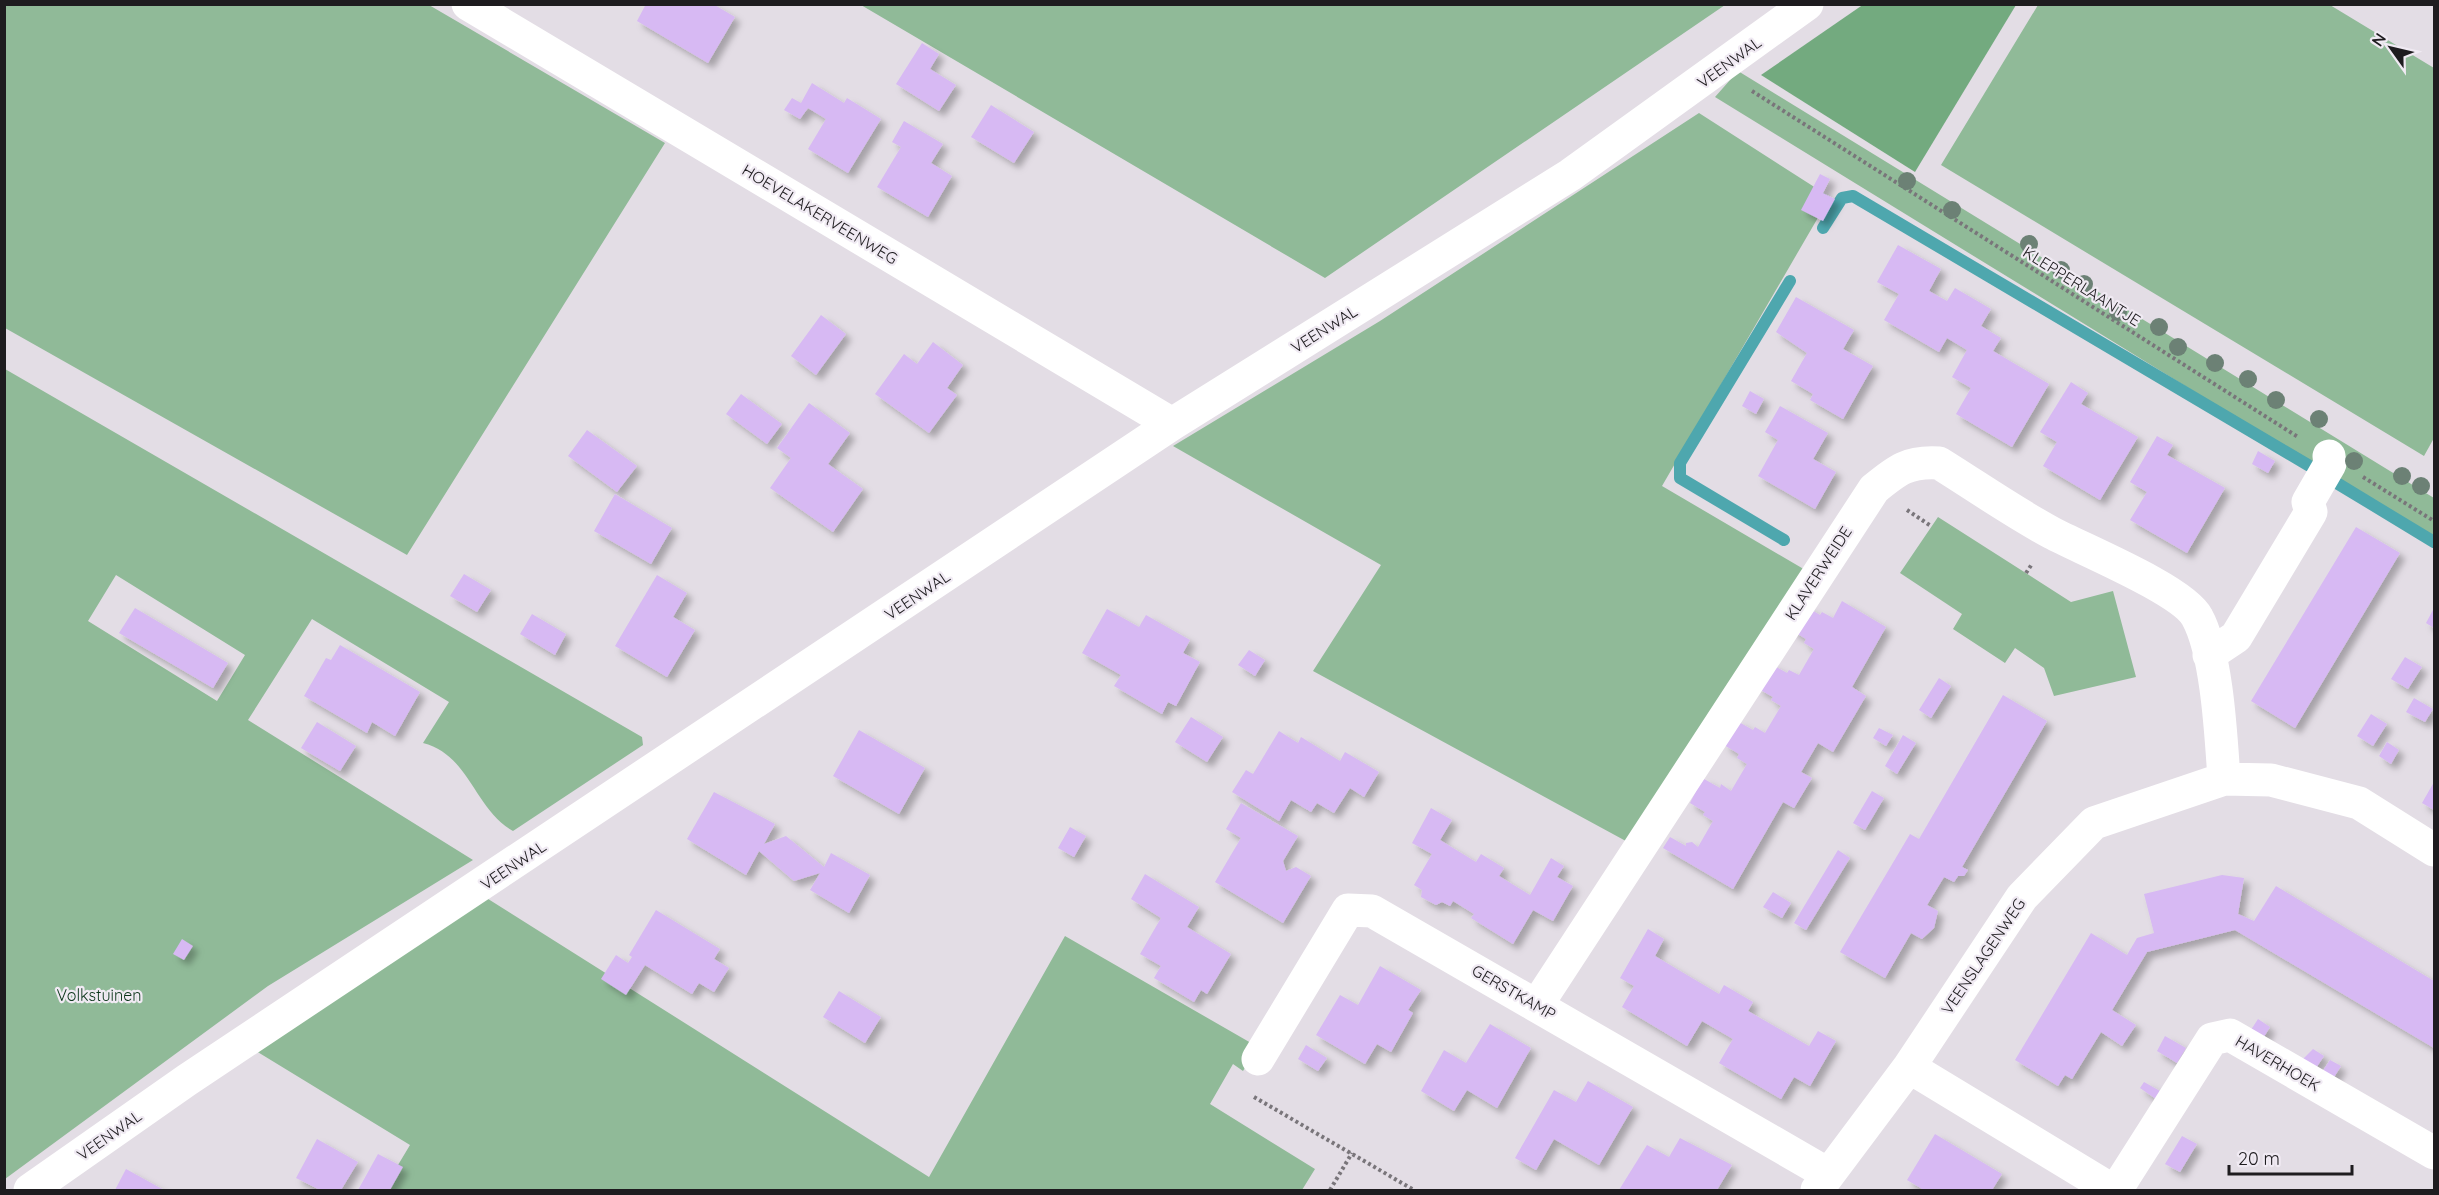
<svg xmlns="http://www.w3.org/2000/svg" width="2439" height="1195" font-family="Quicksand,sans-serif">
<defs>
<filter id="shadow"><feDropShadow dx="5.5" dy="5.5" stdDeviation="3" flood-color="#0004"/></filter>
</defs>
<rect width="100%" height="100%" fill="#e3dde5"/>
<path fill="#90ba98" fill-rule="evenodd" d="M5,4L429,5L665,143L407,555L5,328Z
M861,5H1725L1325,278Z
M2038,5H2330L2434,68V438L2424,456L1941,165Z
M1738,71L2434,498V539L1715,97Z
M1699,113L1830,197L1662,486L1807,571L1635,846L1313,671L1381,565L1173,446L1380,321Z
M5,369L642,737L643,745L513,831C474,809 470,755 423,743L449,702L312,619L248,720L473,860L268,986L5,1179ZM116,575L245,655L217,701L88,621Z
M1938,517L2071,602L2113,591L2136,677L2054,696L2044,668L2015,648L2005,663L1953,629L1962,614L1900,573Z
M485,897L929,1177L1065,936L1258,1047L1243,1071L1233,1064L1210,1104L1315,1169L1302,1190H383L410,1145L256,1051Z"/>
<path fill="#73aa7f" d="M1864,4L2016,5L1915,172L1761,75Z"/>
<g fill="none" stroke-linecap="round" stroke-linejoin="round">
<path stroke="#4ea7ae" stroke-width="12" d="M1823,228L1842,198L1853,196L2308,465
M2335,482L2434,542
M1784,540L1680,478V463L1790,281"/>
</g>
<path fill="#d7b9f3" filter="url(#shadow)" d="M646,4H713L735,17L708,63L637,21Z
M922,43L939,54L930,69L956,85L939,111L896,84Z
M812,83L844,103L847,98L881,119L848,173L808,149L826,119L808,108L800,119L784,110L792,98L801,103Z
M991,105L1034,132L1014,163L971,137Z
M904,121L943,144L931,163L952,176L928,217L877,187L901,147L892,142Z
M1820,174L1830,179L1823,193L1835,199L1823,221L1801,210Z
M1898,245L1941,269L1929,291L1947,301L1955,288L1991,309L1981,326L2001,338L1993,351L2049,384L2012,447L1956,414L1971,388L1952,377L1967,350L1947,338L1939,352L1884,320L1899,294L1877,282Z
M1796,297L1854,330L1843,349L1873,366L1843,419L1810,400L1813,394L1791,381L1807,353L1776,332Z
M821,315L846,334L816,375L791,356Z
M933,342L963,365L947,388L957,395L929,433L875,394L904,354L917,364Z
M2071,382L2088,393L2081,404L2138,437L2100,500L2043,466L2057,442L2040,432Z
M1750,391L1764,399L1756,414L1742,406Z
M741,394L782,424L767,444L726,414Z
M809,403L850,433L828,464L863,489L833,532L770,488L791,458L777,448Z
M1780,406L1828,433L1813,459L1836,472L1815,509L1758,476L1778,440L1765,432Z
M587,430L637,466L617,492L568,456Z
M2157,436L2173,445L2167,455L2225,488L2187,553L2130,520L2147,492L2130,482Z
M2258,451L2275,461L2268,473L2252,464Z
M615,494L672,528L651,564L594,531Z
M2356,527L2400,553L2295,728L2251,701Z
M464,574L491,590L477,612L450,596Z
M657,575L687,593L673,617L695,630L667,677L615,646Z
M1842,601L1886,627L1852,687L1866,696L1833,752L1818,743L1801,772L1812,778L1794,808L1783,802L1733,889L1663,848L1670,837L1686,846V843L1692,842L1698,847L1713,821L1703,815L1705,812L1690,803L1697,789L1704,779L1720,788L1721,784L1731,791L1747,764L1737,758L1739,754L1724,745L1737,721L1753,730L1755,727L1765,733L1781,706L1771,700L1773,697L1757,688L1771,664L1787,673L1789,670L1799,675L1814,649L1804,643L1806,639L1791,630L1805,606L1820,615L1822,612L1833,618Z
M135,608L228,663L213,688L119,633Z
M2434,608V628L2426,623Z
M1107,609L1139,627L1146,615L1190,640L1183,653L1200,662L1176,706L1168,702L1162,714L1114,686L1121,675L1082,653Z
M532,614L566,634L555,655L520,634Z
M340,645L420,692L395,736L372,722L367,733L304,696L326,658L331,660Z
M1249,650L1265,660L1255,676L1238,665Z
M2405,657L2422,667L2408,689L2391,679Z
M1939,678L1951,686L1931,718L1919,710Z
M2003,695L2047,721L1962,867L1968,870L1964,876H1958L1954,882L1944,877L1927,905L1938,911L1934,928L1922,939L1911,933L1885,978L1840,952L1910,834L1919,839Z
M2414,698L2433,709L2425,722L2406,712Z
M2371,714L2387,724L2373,746L2357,736Z
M1191,717L1223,737L1207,762L1175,742Z
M317,722L356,746L340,771L301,748Z
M1879,728L1893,735L1886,746L1873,738Z
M859,730L925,768L899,814L833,776Z
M1279,731L1298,743L1301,737L1340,761L1345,752L1379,772L1364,797L1350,788L1334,813L1317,803L1311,812L1291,800L1279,821L1232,792L1246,770L1253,774Z
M1903,735L1916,743L1897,774L1885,766Z
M2387,742L2399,750L2391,764L2379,756Z
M2434,782V810L2422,803Z
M1872,791L1884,798L1865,830L1853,823Z
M714,792L775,824L764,844L786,836L824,867L831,853L870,875L849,913L810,890L820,873L794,881L759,851L746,875L687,839Z
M1241,803L1298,836L1283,861L1286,871L1296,867L1311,876L1283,923L1215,882L1241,838L1226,829Z
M1431,808L1452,820L1440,840L1476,862L1481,854L1504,868L1499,876L1530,895L1551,858L1564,866L1557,877L1573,886L1553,921L1533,910L1513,944L1471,918L1474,914L1453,901L1450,906L1442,902L1436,905L1421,897L1422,890L1414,885L1432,854L1412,843Z
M1070,827L1086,836L1074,857L1058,848Z
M1838,850L1850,858L1806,930L1794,923Z
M1145,874L1199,907L1187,927L1231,954L1207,994L1201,990L1194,1002L1154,978L1161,966L1140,954L1161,918L1131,899Z
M2222,875L2244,878L2238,914L2254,921L2276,886L2434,981V1048L2235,930L2147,952L2112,1010L2136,1025L2122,1046L2101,1032L2072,1079L2065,1075L2058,1086L2015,1060L2091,933L2127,955L2137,938L2154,933L2144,894Z
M1773,892L1791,903L1782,918L1763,907Z
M656,910L720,949L714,959L729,968L714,992L699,983L692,994L645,965L626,995L601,979L616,955L628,963L632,957L629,955Z
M1648,929L1664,939L1655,956L1719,994L1724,985L1753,1002L1748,1011L1809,1046L1818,1031L1836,1041L1810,1086L1794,1077L1781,1099L1719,1063L1733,1039L1702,1021L1687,1046L1622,1007L1634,986L1620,978Z
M182,939L193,946L184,960L173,954Z
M1380,966L1421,990L1408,1010L1413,1013L1391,1052L1377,1044L1365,1064L1316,1035L1340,995L1358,1005Z
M839,991L881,1017L865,1043L823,1017Z
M2258,1019L2270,1027L2262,1040L2249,1033Z
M1490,1024L1531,1048L1497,1108L1467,1090L1454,1111L1421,1091L1444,1050L1466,1063Z
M2165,1036L2186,1048L2177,1063L2157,1051Z
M1306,1045L1327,1058L1318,1071L1298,1059Z
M2313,1049L2324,1056L2314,1071L2300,1062Z
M2330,1060L2341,1066L2331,1082L2320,1075Z
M1588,1081L1633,1107L1599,1165L1554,1139L1536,1170L1515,1158L1554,1090L1576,1102Z
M2144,1082L2160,1091L2156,1099L2140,1088Z
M1935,1134L2002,1174L1992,1190H1924L1907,1180Z
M2182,1136L2197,1144L2180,1172L2165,1164Z
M1680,1138L1732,1165L1717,1190H1619L1647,1145L1669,1157Z
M317,1139L358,1162L341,1190H320L296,1178Z
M378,1154L403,1167L390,1190H358Z
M126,1169L164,1190H115Z"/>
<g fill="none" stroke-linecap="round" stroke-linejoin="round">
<path stroke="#79757a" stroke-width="4" stroke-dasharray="3 3" stroke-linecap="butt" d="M1752,91L2298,437
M2363,477L2434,521
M1907,510L1931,526
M2026,573L2032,564
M1254,1097L1414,1190
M1330,1190L1352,1153"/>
<path stroke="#fff" stroke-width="33" d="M468,4L1172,424
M2209,655L2236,637L2311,512L2308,502L2330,464L2329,456
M1537,1005L1874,489C1897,470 1908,461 1939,463C1976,486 2013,512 2052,533C2082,549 2183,590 2197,617C2217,653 2221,736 2224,779
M1258,1059L1348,910L1372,911L1828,1174
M1909,1067L2112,1190
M30,1190L187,1080L1172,424L1570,175L1807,4
M1817,1190L1909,1067L2022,897L2094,823L2224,779L2271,780L2359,803L2434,850
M2116,1190L2212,1039L2230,1035L2434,1153"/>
</g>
<g fill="#6c8175">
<circle cx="1907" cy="181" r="9"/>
<circle cx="1952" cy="210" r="9"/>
<circle cx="2029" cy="244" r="9"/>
<circle cx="2061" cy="270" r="9"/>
<circle cx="2084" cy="284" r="9"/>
<circle cx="2118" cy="312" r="9"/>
<circle cx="2159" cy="327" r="9"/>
<circle cx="2178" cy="347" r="9"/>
<circle cx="2215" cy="363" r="9"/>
<circle cx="2248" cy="379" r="9"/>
<circle cx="2276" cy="400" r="9"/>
<circle cx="2319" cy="419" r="9"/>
<circle cx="2354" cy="461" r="9"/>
<circle cx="2402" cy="476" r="9"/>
<circle cx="2421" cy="486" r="9"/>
</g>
<g text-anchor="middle" stroke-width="4.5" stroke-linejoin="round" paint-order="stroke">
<g font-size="16" fill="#1e1c1f" stroke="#f0eaf3">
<text transform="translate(1729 62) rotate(-36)" y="6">VEENWAL</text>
<text transform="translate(820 214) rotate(31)" y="6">HOEVELAKERVEENWEG</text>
<text transform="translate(2082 286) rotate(32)" y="6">KLEPPERLAANTJE</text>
<text transform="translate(1324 329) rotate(-32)" y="6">VEENWAL</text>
<text transform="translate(1818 573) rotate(-57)" y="6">KLAVERWEIDE</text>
<text transform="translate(917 595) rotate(-34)" y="6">VEENWAL</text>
<text transform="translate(513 865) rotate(-34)" y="6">VEENWAL</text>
<text transform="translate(1983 956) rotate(-56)" y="6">VEENSLAGENWEG</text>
<text transform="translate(1514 992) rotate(30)" y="6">GERSTKAMP</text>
<text transform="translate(2278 1063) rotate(30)" y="6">HAVERHOEK</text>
<text transform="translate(109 1135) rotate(-35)" y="6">VEENWAL</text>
</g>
<g font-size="16" fill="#0a3519" stroke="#f0eaf3">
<text x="99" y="1001">Volkstuinen</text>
</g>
</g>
<rect width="2439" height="1195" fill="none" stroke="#1e1c1f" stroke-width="12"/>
<g transform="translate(2391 48) rotate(304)" stroke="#f0eaf3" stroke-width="4.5" paint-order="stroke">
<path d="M0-4.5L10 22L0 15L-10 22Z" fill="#1e1c1f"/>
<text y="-9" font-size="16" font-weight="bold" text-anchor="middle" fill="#1e1c1f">N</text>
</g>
<path d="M2229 1165v9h123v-9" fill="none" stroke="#1e1c1f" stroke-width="3"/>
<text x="2238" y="1165" font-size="18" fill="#1e1c1f" stroke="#f0eaf3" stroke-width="4.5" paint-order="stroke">20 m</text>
</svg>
